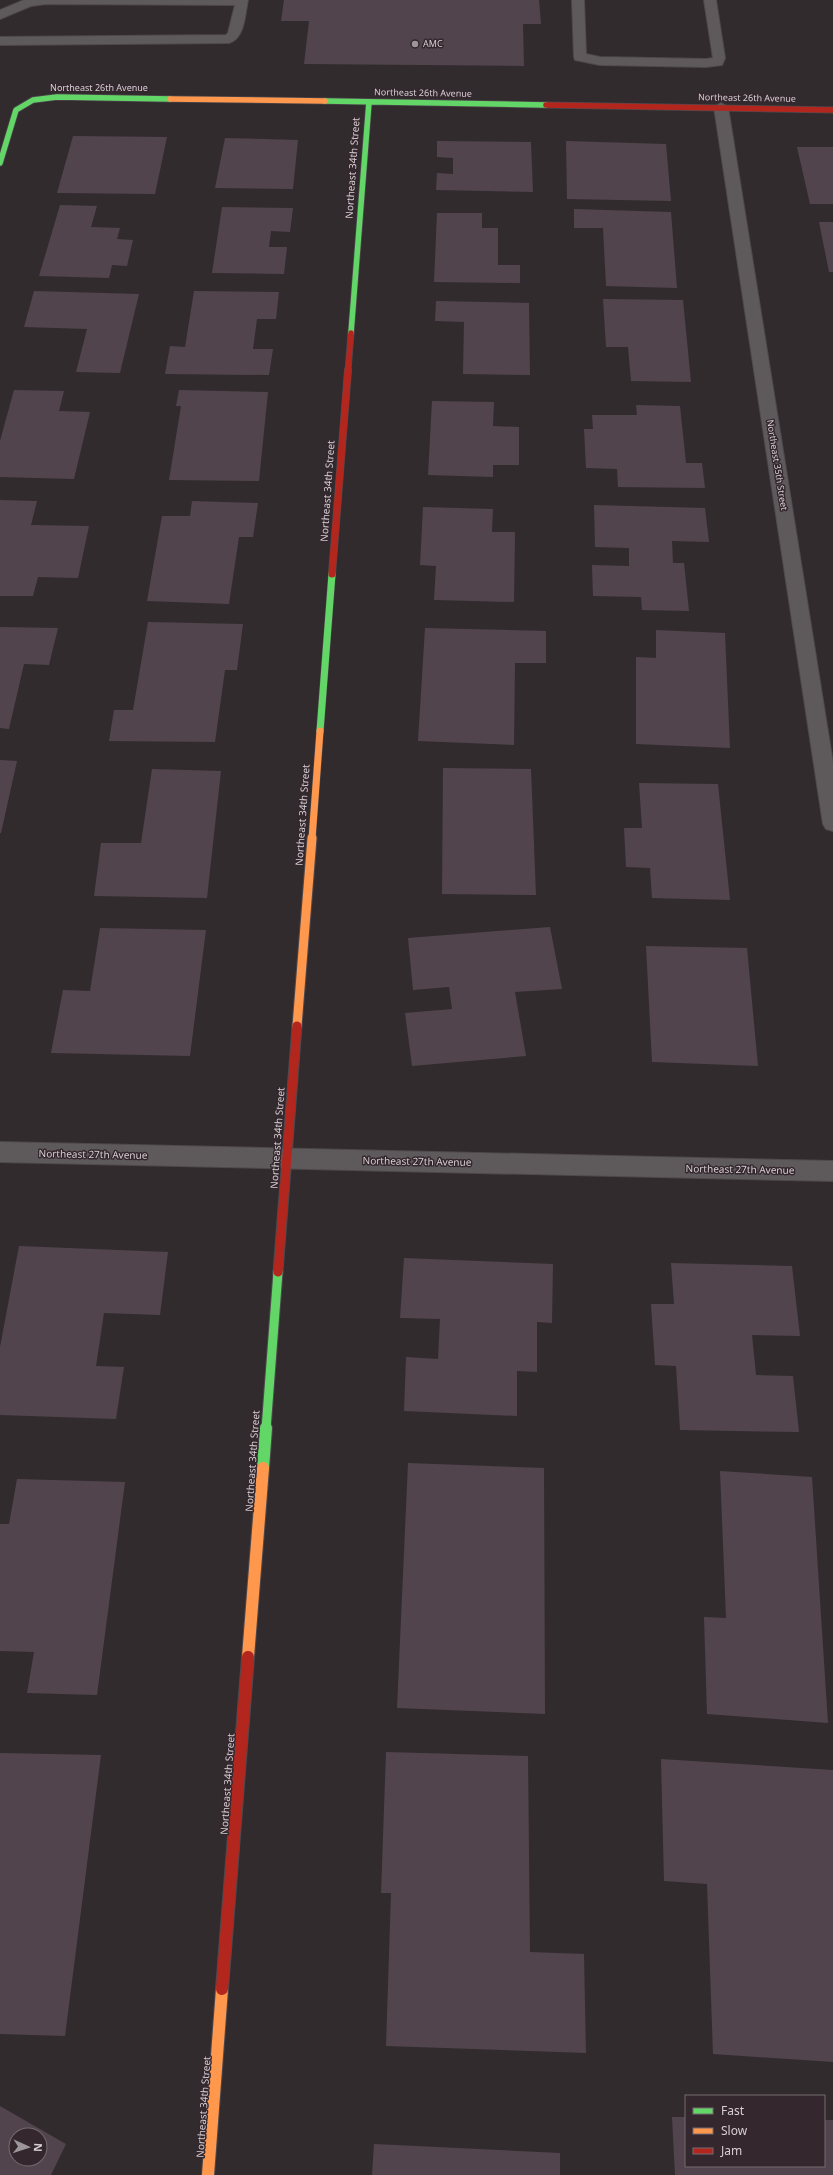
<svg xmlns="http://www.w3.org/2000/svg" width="833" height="2175" font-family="'Noto Sans',sans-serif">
<rect width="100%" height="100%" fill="#312b2e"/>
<path fill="#52444c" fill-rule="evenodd" d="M284,0H539L541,24H523L524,66L304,64L309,21H281Z
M73,136L167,137L155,194L57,193Z
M225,138L298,140L293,189L215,188Z
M437,141L531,142L533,192L436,190L437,173L453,174V158L437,157Z
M566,141L666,144L671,201L567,199Z
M797,147H833V204H810Z
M60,205L97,206L91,227L120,228L117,239L133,240L127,266L112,265L109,278L39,276Z
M222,207L293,208L290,232L271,231L269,247H287L284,274L212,273Z
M574,209L671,212L677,288L606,286L603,228H574Z
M437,213H482V228H498V265H520V283L434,282Z
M819,222H833V272H829Z
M34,291L139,294L120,373L76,372L87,329L24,327Z
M194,291L279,292L276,319H257L253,349H273L269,375L165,374L170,346L185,347Z
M603,299L683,300L691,382L631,381L628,347H606Z
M436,301L529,303L530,375L463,374L464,322L435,321Z
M14,390L64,391L59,411L90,412L74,479L0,477V441Z
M179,390L268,392L259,481L169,480L181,406H176Z
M432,401L494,402L493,426L519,427V465H493V477L428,475Z
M636,405L680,406L686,463H702L705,488L618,487L617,469L586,468L584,429H593L592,415H637Z
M0,500L37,501L31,525L89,526L78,578L38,577L33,596H0Z
M192,501L258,503L253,537H239L229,604L147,601L162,516H190Z
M594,505L705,508L709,542L672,541L673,563H684L689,611L642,610L641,597L593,596L592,565L629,566V548L595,547Z
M423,507L493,509L492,532H515L514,602L434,600L436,566L420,565Z
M148,622L243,624L237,670H225L215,742L109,741L114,710H133Z
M0,627L58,628L49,665L24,664L9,729L0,728Z
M425,628L546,631V663H515L514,745L418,741Z
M656,630L725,633L730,748L636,744V657L656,658Z
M0,760L17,761L1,833H0Z
M443,768L531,769L536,895L442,894Z
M152,769L221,771L207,898L94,896L101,843H141Z
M639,783L718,784L730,900L652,898L650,868L626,867L624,828H642Z
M550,927L562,989L515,992L526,1056L412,1066L405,1013L452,1009L449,987L413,990L408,938Z
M100,928L206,930L190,1056L51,1053L63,990L90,991Z
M646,946L747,948L758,1066L652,1062Z
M19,1246L168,1252L160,1315L104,1313L96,1366L124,1367L116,1419L0,1415V1347Z
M404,1258L553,1264L552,1323L537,1322V1372L517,1371V1416L404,1411L406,1357L438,1359L440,1319L400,1318Z
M671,1263L792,1266L800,1336L752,1335L756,1375L793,1376L799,1432L680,1430L676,1366L655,1365L651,1304H674Z
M408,1463L544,1468L545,1714L397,1708Z
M720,1471L812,1477L828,1723L707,1714L704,1617L726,1618Z
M17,1479L125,1482L97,1695L27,1693L34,1652L0,1651V1524H9Z
M386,1752L528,1756L530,1952L584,1954L586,2053L386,2046L391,1893H381Z
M0,1753L101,1755L65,2036L0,2034Z
M661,1759L833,1770V2062L713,2054L707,1884L664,1881Z
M0,2106L66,2144L51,2175H0ZM16,2135H40V2159H16Z
M672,2117H686V2166H824V2120H833V2175H675Z
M374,2144L560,2153V2175H372Z"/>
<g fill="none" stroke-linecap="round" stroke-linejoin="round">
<g stroke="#4e484c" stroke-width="2">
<path id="lane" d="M24,0H248C245,13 245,39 229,43L0,45V37L226,35L228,33L235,5L46,4L31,6L0,19V10Z
M572,0H584L586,54L600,57L706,59L713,58L704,0H716L725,58L722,65L706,67L600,65L575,60L574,57Z"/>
</g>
<g stroke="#4e484c" stroke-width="2">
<path id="street" d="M721,103L728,107L833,763V831L826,829L823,824L714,107Z
M0,1142L833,1161V1181L0,1162Z"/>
</g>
<g stroke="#4e484c" stroke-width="7">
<path id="fast-far3" d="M325,101L546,105
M0,163L16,110L33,100L57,97L170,99
M351,333L369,102"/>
</g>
<g stroke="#4e484c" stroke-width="8">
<path id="fast-far2" d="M320,731L332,574"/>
</g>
<g stroke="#4e484c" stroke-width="11">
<path id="fast-far1" d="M266,1429L278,1272"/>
</g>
<g stroke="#4e484c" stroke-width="14">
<path id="fast" d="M263,1468L266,1428"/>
</g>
<g stroke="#4e484c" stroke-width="7">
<path id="slow-far3" d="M170,99L325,101"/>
</g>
<g stroke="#4e484c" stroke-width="8">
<path id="slow-far2" d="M312,839L320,731"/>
</g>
<g stroke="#4e484c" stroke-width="11">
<path id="slow-far1" d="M297,1026L312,838"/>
</g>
<g stroke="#4e484c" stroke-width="14">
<path id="slow" d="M248,1657L263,1468
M208,2175L222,1989"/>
</g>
<g stroke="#4e484c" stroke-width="7">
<path id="jam-far3" d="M546,105L833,110
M348,371L351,333"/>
</g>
<g stroke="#4e484c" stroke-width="8">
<path id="jam-far2" d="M332,574L348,370"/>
</g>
<g stroke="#4e484c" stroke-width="11">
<path id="jam-far1" d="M278,1272L297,1026"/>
</g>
<g stroke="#4e484c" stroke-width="14">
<path id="jam" d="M222,1989L248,1657"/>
</g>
<use href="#lane" fill="#5e5a5c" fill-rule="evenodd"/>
<use href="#street" fill="#5e5a5c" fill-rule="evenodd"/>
<use href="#fast-far3" stroke="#63d668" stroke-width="5.5"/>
<use href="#fast-far2" stroke="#63d668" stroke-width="7"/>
<use href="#fast-far1" stroke="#63d668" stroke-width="9"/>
<use href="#fast" stroke="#63d668" stroke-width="12"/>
<use href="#slow-far3" stroke="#ff974d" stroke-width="5.5"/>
<use href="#slow-far2" stroke="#ff974d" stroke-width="7"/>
<use href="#slow-far1" stroke="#ff974d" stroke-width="9"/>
<use href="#slow" stroke="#ff974d" stroke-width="12"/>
<use href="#jam-far3" stroke="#b3261e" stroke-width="5.5"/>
<use href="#jam-far2" stroke="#b3261e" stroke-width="7"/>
<use href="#jam-far1" stroke="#b3261e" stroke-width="9"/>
<use href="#jam" stroke="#b3261e" stroke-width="12"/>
</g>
<circle fill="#9d9699" stroke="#34282e" stroke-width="1.5" cx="415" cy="44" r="4"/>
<g text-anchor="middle" stroke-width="3" stroke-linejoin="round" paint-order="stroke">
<g font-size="9" fill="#d7cfd3" stroke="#34282e" text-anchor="start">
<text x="423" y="47">AMC</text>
</g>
<g font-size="9" fill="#d7cfd3" stroke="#34282e">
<text x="99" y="91">Northeast 26th Avenue</text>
<text transform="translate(423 93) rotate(1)" y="3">Northeast 26th Avenue</text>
<text transform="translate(747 98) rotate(1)" y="3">Northeast 26th Avenue</text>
<text transform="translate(777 465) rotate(81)" y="3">Northeast 35th Street</text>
</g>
<g font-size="10" fill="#d7cfd3" stroke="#34282e">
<text transform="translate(352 168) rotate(-86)" y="4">Northeast 34th Street</text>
<text transform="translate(327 491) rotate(-86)" y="4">Northeast 34th Street</text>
<text transform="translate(302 815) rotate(-86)" y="4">Northeast 34th Street</text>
<text transform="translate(277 1138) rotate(-86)" y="4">Northeast 34th Street</text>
<text transform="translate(93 1154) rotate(1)" y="4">Northeast 27th Avenue</text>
<text transform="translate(417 1161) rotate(1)" y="4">Northeast 27th Avenue</text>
<text transform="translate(740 1169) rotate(1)" y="4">Northeast 27th Avenue</text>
<text transform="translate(252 1461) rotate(-86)" y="4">Northeast 34th Street</text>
<text transform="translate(227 1784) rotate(-86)" y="4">Northeast 34th Street</text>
<text transform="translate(203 2107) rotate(-86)" y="4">Northeast 34th Street</text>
</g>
</g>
<rect x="685" y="2095" width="140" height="72" fill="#34282e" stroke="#756b70"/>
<rect x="693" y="2108" width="20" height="6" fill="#63d668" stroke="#756b70"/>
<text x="721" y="2115" font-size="12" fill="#d7cfd3">Fast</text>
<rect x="693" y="2128" width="20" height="6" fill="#ff974d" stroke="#756b70"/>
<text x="721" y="2135" font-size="12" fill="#d7cfd3">Slow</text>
<rect x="693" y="2148" width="20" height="6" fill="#b3261e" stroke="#756b70"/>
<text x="721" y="2155" font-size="12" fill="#d7cfd3">Jam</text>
<g transform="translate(28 2147) rotate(93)"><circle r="19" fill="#34282e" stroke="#756b70"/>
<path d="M0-3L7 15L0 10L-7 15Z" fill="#9d9699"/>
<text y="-6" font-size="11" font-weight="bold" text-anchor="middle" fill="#d7cfd3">N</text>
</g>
</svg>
